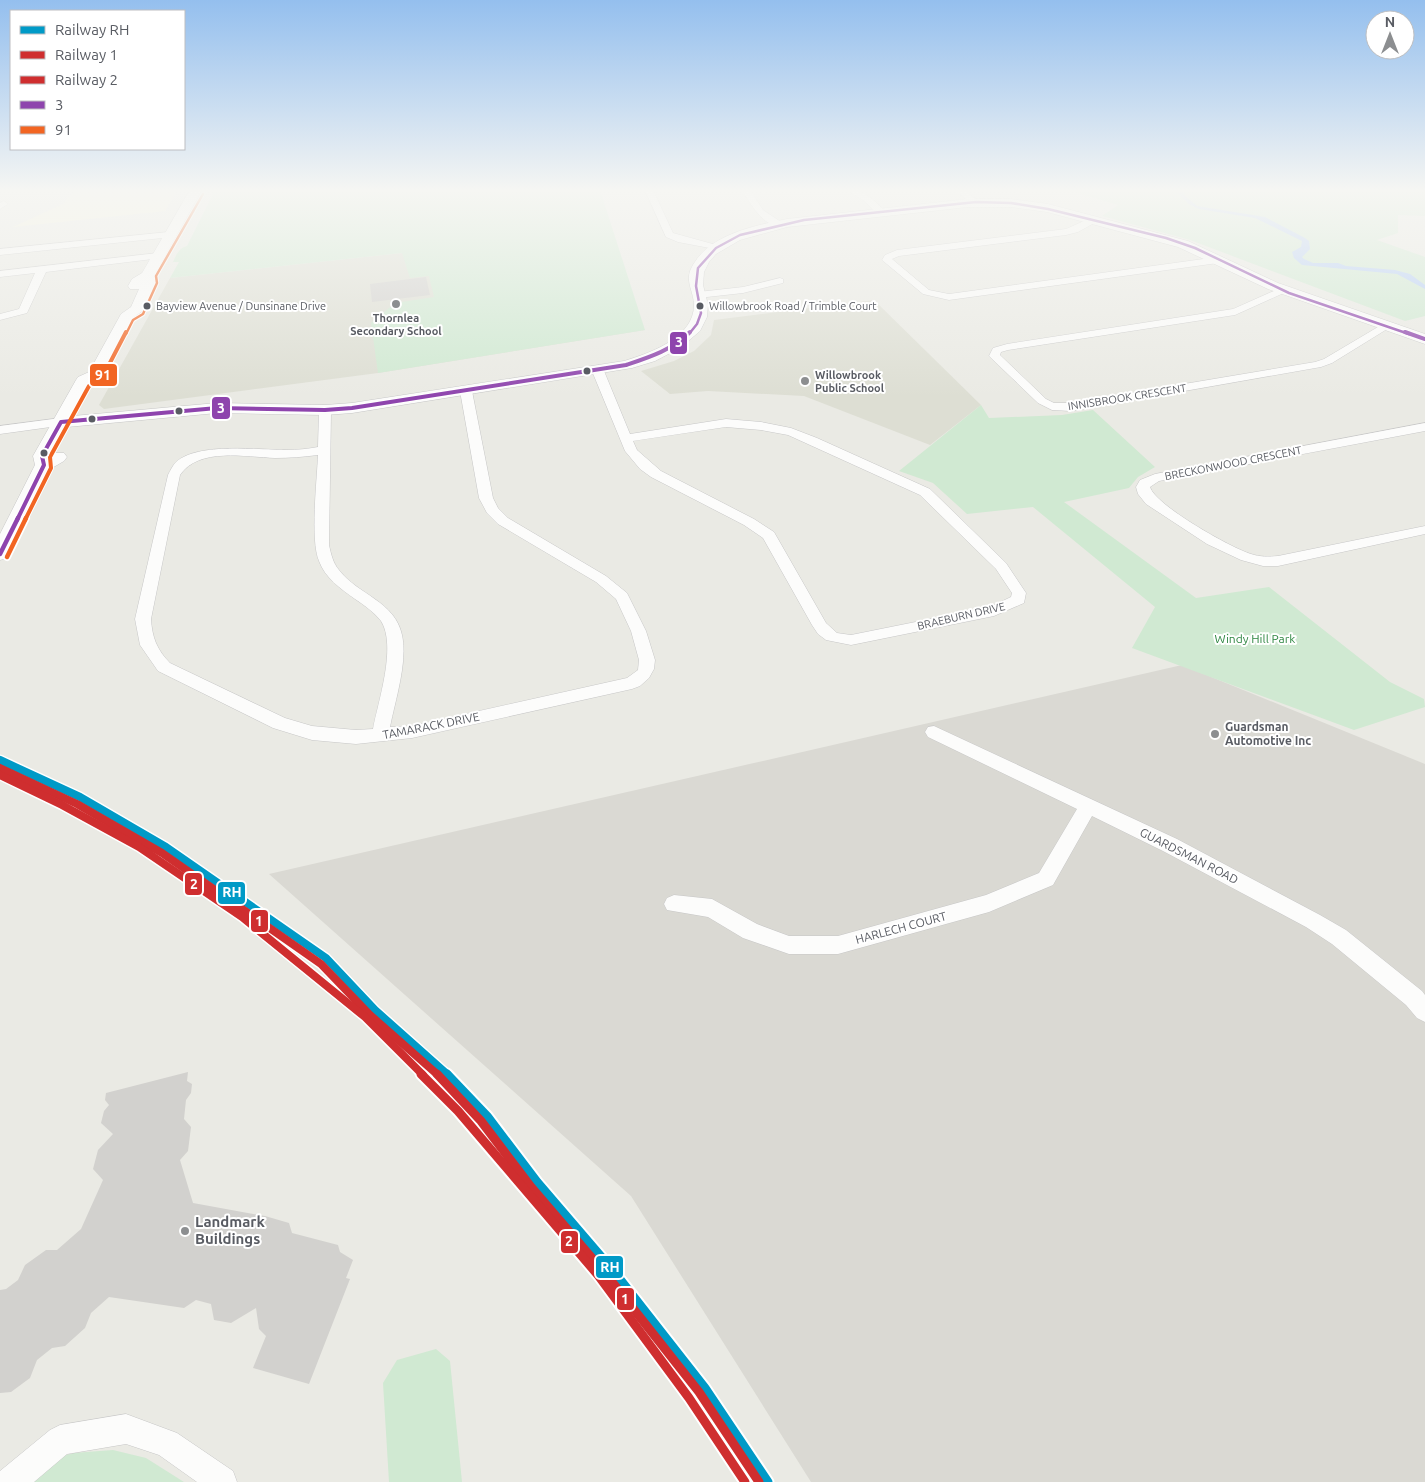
<svg xmlns="http://www.w3.org/2000/svg" width="1425" height="1482" font-family="Ubuntu,sans-serif">
<rect width="100%" height="100%" fill="#eaeae4"/>
<path fill="#f6f4db" d="M75,190H178L165,211L13,227L63,204Z"/>
<path fill="#dad9d3" d="M1182,665L1425,764V1482H811L631,1196L269,874Z"/>
<path fill="#ddded3" d="M402,253L645,330L378,373L104,409L99,405L170,278Z
M874,300L981,405L930,445L804,396L708,391L670,394L641,371L674,361L694,351L711,335L714,320Z"/>
<path fill="#d0e9d2" d="M215,190H600L645,330L378,373L371,323L395,303L434,297L429,276L410,278L402,253L170,278L179,262H173C176,255 179,248 187,246Z
M1068,190H1425V216L1398,215V233L1377,240L1425,257V316L1405,321L1190,240L1102,216L1118,205Z
M981,405L989,418L1062,415L1093,410L1155,467L1138,477L1129,488L1064,502L1196,598L1269,587L1390,682L1424,699L1425,707L1354,730L1132,648L1155,607L1033,507L967,514L933,483L899,471Z
M436,1349L450,1361L462,1482H389L383,1383L397,1360Z
M113,1450L146,1458L184,1482H26L46,1461L73,1453Z"/>
<path fill="#b6cff7" d="M1178,190H1187L1183,194L1197,206L1265,217L1305,238L1309,241L1310,249L1302,257L1304,259L1313,263H1338L1346,266L1395,270L1410,274L1425,285V289L1397,274L1302,265L1294,258L1292,252L1301,247L1302,241L1255,218L1199,209L1189,204L1178,193Z"/>
<path fill="#d2d1ce" d="M426,277L430,295L372,302L370,284Z
M188,1072L187,1081L192,1084L191,1093L186,1100L184,1119L191,1127L188,1151L180,1160L193,1203L265,1216L289,1223L292,1233L338,1245L340,1252L353,1260L346,1278L350,1279L309,1384L253,1368L266,1336L259,1329L256,1308L231,1323L214,1320L211,1304L196,1300L184,1308L109,1297L91,1313L85,1328L65,1346L52,1348L37,1360L30,1378L11,1392L0,1393V1290L6,1289L18,1280L25,1265L46,1250H57L81,1229L103,1180L93,1169L98,1150L113,1134L101,1123L104,1111L109,1105L105,1100L106,1093Z"/>
<g fill="none" stroke-linecap="round" stroke-linejoin="round">
<g stroke="#c7c7c7" stroke-width="1">
<path id="street" d="M645,190H653L673,233L720,246V250L678,242L666,237Z
M742,190H750L763,210L781,222V226C764,228 750,203 742,190Z
M847,190C863,189 875,200 885,212L878,214L863,200Z
M955,190H964L979,202L972,204Z
M4,201L8,204L0,209V203Z
M1093,217L1096,218V222L1078,232L1066,235L899,256L892,259L929,290L949,294L1218,257L1223,260L1218,263L949,300L923,294L882,260L885,255L897,250L1066,229Z
M169,232L173,235L172,237L0,255V249Z
M158,253L163,256L161,258L46,272L27,313L0,320V314L19,309L35,273L0,277V271Z
M780,278L783,279V283L743,293L698,298L693,295L698,292L743,287Z
M1283,287L1286,288V292L1235,315L1008,350L1001,352L1000,355L1046,399L1054,403H1071L1315,362L1324,359L1383,324H1391L1392,326L1332,363L1321,367L1071,411L1052,410L1038,403L989,356L993,348L1007,344L1233,309Z
M598,368L604,371L630,434L726,419L761,422L791,428L817,438L930,489L1006,563L1026,593L1024,603L994,616L851,645L826,640L818,634L812,625L763,538L744,525L651,477L640,469L625,451L592,371ZM726,427L761,430L788,435L920,495L996,569L1012,593L1011,597L990,607L851,635L837,633L826,623L774,532L754,519L661,471L637,450L633,441Z
M466,388L472,391L493,498L498,508L508,518L606,576L627,593L646,631L655,660L654,669L649,678L640,686L632,689L412,738L356,744L312,740L273,728L158,671L140,645L135,619L168,475C170,471 173,465 176,462C198,442 259,450 287,450C297,450 308,449 318,447L319,410L325,406L331,410L329,545C331,554 333,563 339,570C358,595 395,601 402,635C408,662 395,701 390,727L412,726L627,678L638,670L639,660L631,631L616,599L596,582L498,524L487,513L479,498L460,391ZM318,455C317,480 310,540 319,561C325,578 341,589 355,599C364,605 374,612 381,621C397,646 378,702 373,729L356,730L312,726L285,718L170,663C157,650 152,637 151,619L180,475C199,447 246,457 275,458C289,458 303,457 318,455Z
M61,418L67,422L65,425L0,434V426Z
M1425,423V431L1159,481L1150,487C1155,505 1231,548 1251,554C1260,557 1269,557 1278,556L1425,526V534L1278,566H1263L1241,560L1207,544L1146,504L1138,494L1136,487L1140,480L1155,474Z
M934,726L1177,839L1320,915L1346,930L1422,991L1425,995V1022L1417,1018L1406,1005L1332,944L1306,927L1163,851L1092,816L1053,885L989,912L838,954H789L743,938L708,917L667,910L664,904L667,898L674,895L712,899L757,924L789,936H838L986,895L1039,873L1077,809L928,737L925,732L928,727Z
M126,1414L177,1433L233,1471L237,1482H197L159,1455L126,1444L67,1454L34,1482H0V1471L50,1430L60,1425Z"/>
</g>
<g stroke="#c7c7c7" stroke-width="1">
<path id="secondary" d="M190,190H202L154,276L157,281L144,310L134,317L103,375L101,378L90,383L73,416L217,403L325,405L352,403L624,361C650,353 694,338 694,305C694,293 686,283 690,271C705,235 753,226 787,219L968,199H1011L1048,204L1188,241L1278,283L1425,334V344L1268,289L1178,247L1047,212L1011,207H968L787,227L740,240L716,254L709,262L704,272L703,285L708,305L707,317L700,331L680,348L655,361L632,368L352,413L325,415L217,413L67,427L53,453H64L67,457L64,461L52,468L10,554L7,558L0,560V534L35,465L33,456L76,380L78,377L89,372L121,314L131,307L139,289H130L128,286L132,279L142,273Z"/>
</g>
<use href="#street" fill="#fcfcfb" fill-rule="evenodd"/>
<use href="#secondary" fill="#fcfcfb" fill-rule="evenodd"/>
<g stroke="#fff" stroke-width="4.5">
<path id="bus-1-far2" d="M689,334L697,324L701,313L696,286L698,268L716,248L740,235L804,220L976,202L1011,203L1048,209L1166,238L1195,248L1289,293L1409,334"/>
</g>
<g stroke="#fff" stroke-width="6">
<path id="bus-1-far1" d="M1405,332L1425,339
M17,520L44,465L42,456L61,422L217,408L325,410L352,408L626,365C650,357 672,350 690,332"/>
</g>
<g stroke="#fff" stroke-width="8">
<path id="bus-1" d="M0,554L18,518"/>
</g>
<g stroke="#fff" stroke-width="4.5">
<path id="bus-2-far2" d="M126,334L133,320L143,314L157,283L156,276L203,194"/>
</g>
<g stroke="#fff" stroke-width="6">
<path id="bus-2-far1" d="M25,520L51,468L50,457L89,386L101,380L126,332"/>
</g>
<g stroke="#fff" stroke-width="8">
<path id="bus-2" d="M7,557L26,518"/>
</g>
<use href="#bus-1-far2" stroke="#8e44ad" stroke-width="2.5"/>
<use href="#bus-1-far1" stroke="#8e44ad" stroke-width="4"/>
<use href="#bus-1" stroke="#8e44ad" stroke-width="4.5"/>
<use href="#bus-2-far2" stroke="#f26522" stroke-width="2.5"/>
<use href="#bus-2-far1" stroke="#f26522" stroke-width="4"/>
<use href="#bus-2" stroke="#f26522" stroke-width="4.5"/>
<g stroke="#fff" stroke-width="9">
<path id="rail-1-far2" d="M0,760L3,761"/>
</g>
<g stroke="#fff" stroke-width="11">
<path id="rail-1-far1" d="M0,760L80,797L166,847L326,958L375,1010L448,1075"/>
</g>
<g stroke="#fff" stroke-width="13">
<path id="rail-1" d="M447,1074L487,1116L537,1182L615,1273L705,1388L768,1482"/>
</g>
<g stroke="#fff" stroke-width="11">
<path id="rail-2-far1" d="M0,768L77,804L162,853L321,964L370,1015L438,1075"/>
</g>
<g stroke="#fff" stroke-width="13">
<path id="rail-2" d="M437,1074L481,1121L531,1187L609,1278L699,1392L759,1482"/>
</g>
<g stroke="#fff" stroke-width="11">
<path id="rail-3-far1" d="M0,775L62,805L139,847L242,917L365,1017L423,1075"/>
</g>
<g stroke="#fff" stroke-width="13">
<path id="rail-3" d="M421,1074L458,1111L598,1275L689,1398L745,1482"/>
</g>
<use href="#rail-1-far2" stroke="#009ac7" stroke-width="5.5"/>
<use href="#rail-1-far1" stroke="#009ac7" stroke-width="8"/>
<use href="#rail-1" stroke="#009ac7" stroke-width="9"/>
<use href="#rail-2-far1" stroke="#cf2e2f" stroke-width="8"/>
<use href="#rail-2" stroke="#cf2e2f" stroke-width="9"/>
<use href="#rail-3-far1" stroke="#cf2e2f" stroke-width="8"/>
<use href="#rail-3" stroke="#cf2e2f" stroke-width="9"/>
</g>
<linearGradient id="sky" x2="0" y2="1"><stop stop-color="#94bfee"/><stop offset="0.48" stop-color="#f6f6f3"/><stop offset="1" stop-color="#f6f6f3" stop-opacity="0"/></linearGradient>
<rect width="1425" height="397" fill="url(#sky)"/>
<g fill="#8c8e90" stroke="#fff" stroke-width="2">
<circle cx="396" cy="304" r="5"/>
<circle cx="805" cy="381" r="5"/>
<circle cx="1215" cy="734" r="5"/>
<circle cx="185" cy="1231" r="5"/>
</g>
<g fill="#595c63" stroke="#fff" stroke-width="2">
<circle cx="147" cy="306" r="4.5"/>
<circle cx="700" cy="306" r="4.5"/>
<circle cx="587" cy="371" r="4.5"/>
<circle cx="179" cy="411" r="4.5"/>
<circle cx="92" cy="419" r="4.5"/>
<circle cx="44" cy="453" r="4.5"/>
</g>
<g text-anchor="middle" stroke-width="4" stroke-linejoin="round" paint-order="stroke">
<g font-size="11" fill="#595c63" stroke="#fff" text-anchor="start">
<text x="156" y="310">Bayview Avenue / Dunsinane Drive</text>
<text x="709" y="310">Willowbrook Road / Trimble Court</text>
</g>
<g font-size="11" font-weight="bold" fill="#595c63" stroke="#fff">
<text x="396" y="322">Thornlea<tspan x="396" dy="13">Secondary School</tspan></text>
<text x="815" y="379" text-anchor="start">Willowbrook<tspan x="815" dy="13">Public School</tspan></text>
</g>
<g font-size="11" fill="#595c63" stroke="#fff">
<text transform="translate(1127 397) rotate(-9)" y="4">INNISBROOK CRESCENT</text>
<text transform="translate(1233 463) rotate(-11)" y="4">BRECKONWOOD CRESCENT</text>
<text transform="translate(961 616) rotate(-13)" y="4">BRAEBURN DRIVE</text>
</g>
<g font-size="12" fill="#2e8642" stroke="#fff">
<text x="1255" y="643">Windy Hill Park</text>
</g>
<g font-size="12" fill="#595c63" stroke="#fff">
<text transform="translate(431 726) rotate(-11)" y="4">TAMARACK DRIVE</text>
<text transform="translate(1189 856) rotate(27)" y="4">GUARDSMAN ROAD</text>
<text transform="translate(901 928) rotate(-15)" y="4">HARLECH COURT</text>
</g>
<g font-size="12" font-weight="bold" fill="#595c63" stroke="#fff" text-anchor="start">
<text x="1225" y="731">Guardsman<tspan x="1225" dy="14">Automotive Inc</tspan></text>
</g>
<g font-size="15" font-weight="bold" fill="#595c63" stroke="#fff" text-anchor="start">
<text x="195" y="1227">Landmark<tspan x="195" dy="17">Buildings</tspan></text>
</g>
</g>
<g stroke="#fff" stroke-width="2">
<rect x="669" y="331" width="19" height="24" rx="5" fill="#8e44ad"/>
<rect x="89" y="363" width="29" height="24" rx="5" fill="#f26522"/>
<rect x="211" y="396" width="20" height="24" rx="5" fill="#8e44ad"/>
<rect x="184" y="872" width="19" height="24" rx="5" fill="#cf2e2f"/>
<rect x="217" y="881" width="29" height="24" rx="5" fill="#009ac7"/>
<rect x="250" y="909" width="19" height="24" rx="5" fill="#cf2e2f"/>
<rect x="560" y="1230" width="19" height="24" rx="5" fill="#cf2e2f"/>
<rect x="595" y="1255" width="29" height="24" rx="5" fill="#009ac7"/>
<rect x="616" y="1287" width="19" height="24" rx="5" fill="#cf2e2f"/>
</g>
<g font-size="14" text-anchor="middle" font-weight="bold" fill="#fff">
<text x="679" y="347">3</text>
<text x="103" y="380">91</text>
<text x="221" y="413">3</text>
<text x="194" y="889">2</text>
<text x="232" y="897">RH</text>
<text x="259" y="926">1</text>
<text x="569" y="1246">2</text>
<text x="610" y="1272">RH</text>
<text x="625" y="1304">1</text>
</g>
<rect x="10" y="10" width="175" height="140" fill="#ffffff" stroke="#bdbec1"/>
<rect x="20" y="26" width="25" height="8" fill="#009ac7" stroke="#bdbec1"/>
<text x="55" y="35" font-size="15" fill="#595c63">Railway RH</text>
<rect x="20" y="51" width="25" height="8" fill="#cf2e2f" stroke="#bdbec1"/>
<text x="55" y="60" font-size="15" fill="#595c63">Railway 1</text>
<rect x="20" y="76" width="25" height="8" fill="#cf2e2f" stroke="#bdbec1"/>
<text x="55" y="85" font-size="15" fill="#595c63">Railway 2</text>
<rect x="20" y="101" width="25" height="8" fill="#8e44ad" stroke="#bdbec1"/>
<text x="55" y="110" font-size="15" fill="#595c63">3</text>
<rect x="20" y="126" width="25" height="8" fill="#f26522" stroke="#bdbec1"/>
<text x="55" y="135" font-size="15" fill="#595c63">91</text>
<g transform="translate(1390 35)"><circle r="24" fill="#ffffff" stroke="#bdbec1"/>
<path d="M0-4L9 19L0 12L-9 19Z" fill="#8c8e90"/>
<text y="-8" font-size="14" font-weight="bold" text-anchor="middle" fill="#595c63">N</text>
</g>
</svg>
